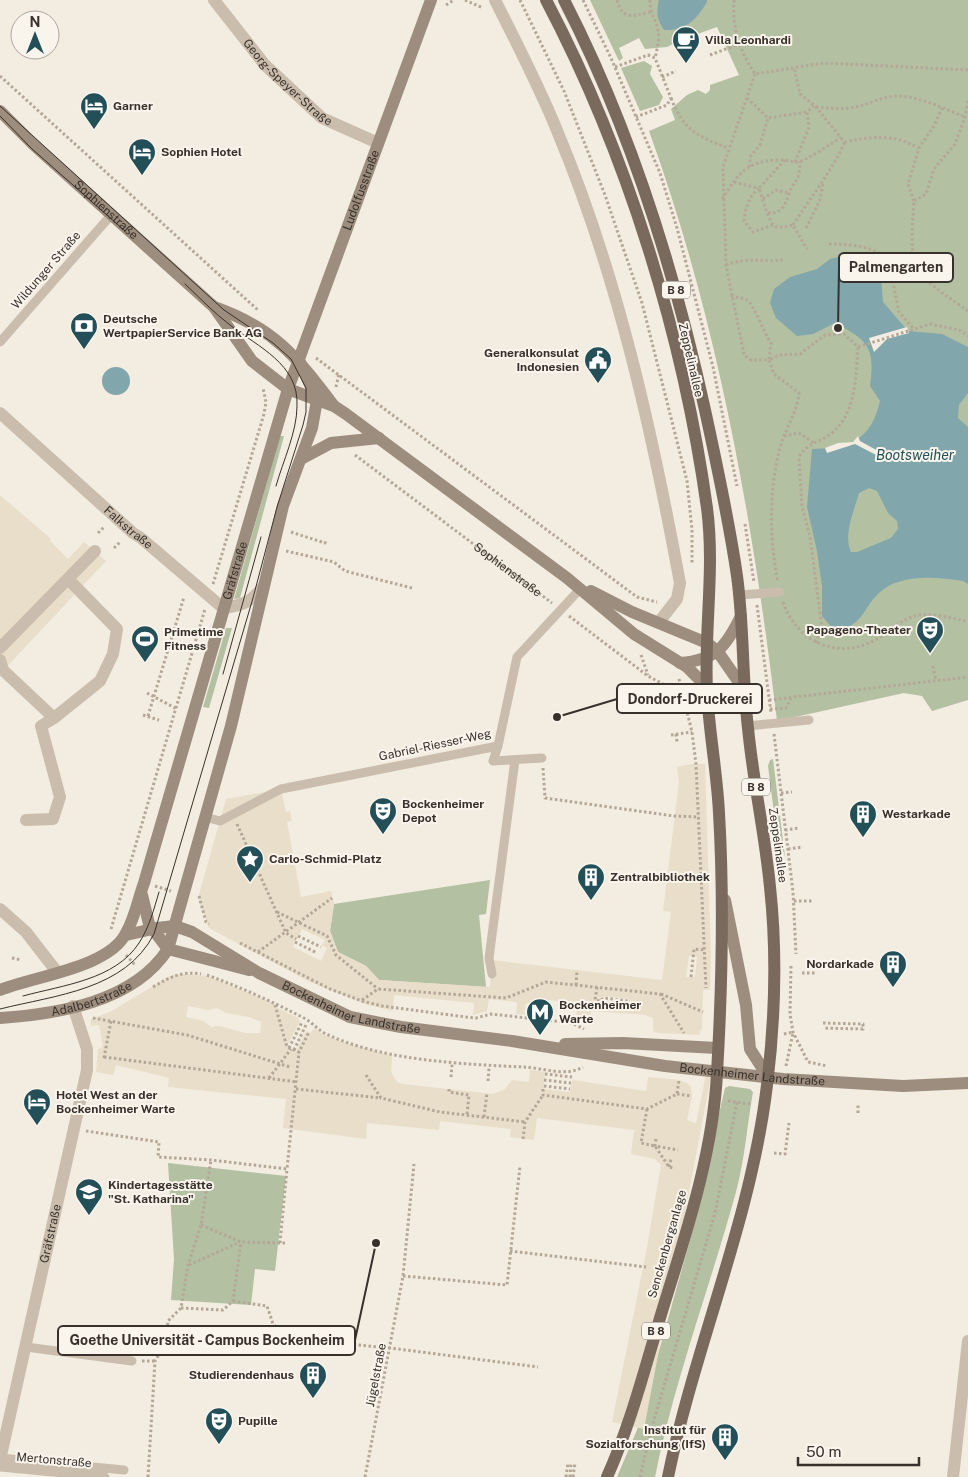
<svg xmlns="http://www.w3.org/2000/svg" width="968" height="1477" font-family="'Public Sans',sans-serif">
<rect width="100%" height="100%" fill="#f2ece1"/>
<path fill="#b3c0a1" d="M590,0H968V700L932,711L922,696L904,693L777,721C753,521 718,321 649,131L675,120L671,109L687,95L698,90L706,94L710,90V85L739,75L717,27L689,37L681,34L677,37V42L667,47L645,49L639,38L619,48L623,58L619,61Z
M644,61L652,66L650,74L663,97L659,105L640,111L621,68Z
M280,436H284L240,598L234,599Z
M226,628H232L209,708L203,707Z
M773,759L785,857L776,828L768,766L770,760Z
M490,880L486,914L479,915L486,987L379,980L366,966L338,952L330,931L334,904Z
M729,1086L750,1089L753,1092C747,1125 745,1159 736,1192C710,1287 674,1381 655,1477H617L637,1430L690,1240L725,1088Z
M168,1163L286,1176L275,1271L255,1269L251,1305L171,1300L174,1259Z"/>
<path fill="#e9dec9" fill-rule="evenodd" d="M0,495L51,539L50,541L68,559L84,542L106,561L0,674Z
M691,764H705L711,958L710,990H703L702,1028L699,1035L658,1033L653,1031V1018L645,1015L591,1011L590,1023L584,1022L576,1020L577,1003L549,1000L546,1017L537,1016L538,1004L526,1003L524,1015L516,1014L517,1002L489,999L487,1011L473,1015L474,1003L394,995L393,1011L365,1004L310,982L209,928L198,898L226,799L281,789L286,812L290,811L292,821L287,822L301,897L331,891L334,904L330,931L338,952L366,966L379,980L490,987L492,960L662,980L671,912L663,911L679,782L677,767ZM302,929L325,940L322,945L327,948L321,961L293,947ZM689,956L697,957L695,977H686ZM604,996L629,999L628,1009L603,1006Z
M180,974L208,976L275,1004L276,1007L298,1018L300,1021L287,1046L296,1051L306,1031L311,1033L314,1028L324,1035L343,1042L392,1056L391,1072L397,1082L403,1084L493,1094L505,1089L512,1080L529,1082L530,1070L545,1072L544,1089L570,1092L572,1080L646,1091L648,1077L679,1080L687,1083L691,1087L692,1096L687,1120L696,1123L706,1075L711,1076L644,1429L612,1422L646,1253L661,1165L655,1159L631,1154L634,1130L537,1118L534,1140L510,1137L511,1129L440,1121L439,1130L367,1123L366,1139L283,1128L286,1099L168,1087L169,1078L116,1065L113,1075L96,1072L98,1049L103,1047L99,1025L91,1026V1019L110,1012L170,976ZM188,1006L207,1010L217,1008L226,1013L249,1017L261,1022L260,1033H246L219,1026L211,1027L204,1021L186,1017Z"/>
<path fill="#81a7ad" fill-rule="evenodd" d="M659,0H707V2C696,20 686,31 664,30C657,20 656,12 659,0Z
M846,255L870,262L877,268L881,275L883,302L908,331L942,334L968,347V393L959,405L958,418L968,427V584L963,581C936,577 899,573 878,594C863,609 866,618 844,630L831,627L822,616V586L817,551L807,507L812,449C849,448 871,441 880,401L870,386C875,347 869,341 835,323L813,334L797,336L776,318L770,303L774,289L790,277L817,269L830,259ZM869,488L877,491L888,513L897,521L898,529L891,538L857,552H851C843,535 854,511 859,493Z
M102 381a14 14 0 1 1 28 0a14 14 0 1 1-28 0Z"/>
<path fill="#f2ece1" d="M907,327L909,333L887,339L874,352L869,338Z
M858,436L860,441L880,452L878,456L855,444L827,453L825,448L838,443L853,442Z"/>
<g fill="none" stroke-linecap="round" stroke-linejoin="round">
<g stroke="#b5a797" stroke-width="3" stroke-dasharray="2.5 2.5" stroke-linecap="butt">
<path d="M465,0L483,8"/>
<path d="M520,0L564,91L605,195L642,303L687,481L692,530V564"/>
<path d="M583,0L611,58L660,173L677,228L713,367L737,486"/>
<path d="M617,0C622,20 633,16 650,12"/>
<path d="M650,0C650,16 656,18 658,30C660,39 657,49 655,58"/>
<path d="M734,0C732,28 739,50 755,74L824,63L968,70"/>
<path d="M446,5L454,0"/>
<path d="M710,55L739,44"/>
<path d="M615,67L648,55L655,58L671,98L667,105L636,117"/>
<path d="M755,74L723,167L726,265L744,355L751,360H769L774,374L799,393C797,413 785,429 780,448C769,490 769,538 778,582"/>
<path d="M0,76L259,311"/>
<path d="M662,77L676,71"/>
<path d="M671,98C684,131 697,136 728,148"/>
<path d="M747,98L768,118L807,112"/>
<path d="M968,101L965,117L955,144L934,169L926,194L914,201C913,218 909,253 917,268C927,285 952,299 968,311"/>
<path d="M816,107C829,108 842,110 855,107C870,104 883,96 899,96C921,97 945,109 965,117"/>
<path d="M841,138L845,142C873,136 894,134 919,148"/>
<path d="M785,160L759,188C762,196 769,226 777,227C782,228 788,226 793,225L807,249"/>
<path d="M795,162L809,127L807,112L814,106"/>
<path d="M750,167V157L760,145L768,118"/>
<path d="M734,182L758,188"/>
<path d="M759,188C749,196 745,209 744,221L753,232L773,225"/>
<path d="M722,199C738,175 745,161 778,160C785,159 791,162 797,162C807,161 831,143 841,138L816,107L800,94L794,67"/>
<path d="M763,199L776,190L789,193"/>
<path d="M914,201L908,184L919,148L934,126L942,108"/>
<path d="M768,213C782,214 785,205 789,194C794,179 800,183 800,161"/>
<path d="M793,225C811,197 831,172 845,142"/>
<path d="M806,228L820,200L823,183"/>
<path d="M829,244C851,244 870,246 888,258L899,312L913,328"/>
<path d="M726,265C744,257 764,262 783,260"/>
<path d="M731,296C736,297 743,298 747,300C754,304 764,334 771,343L769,360L779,355L800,354L825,335L844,334L858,347L930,324L959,330L968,336"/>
<path d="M316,358L637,597L657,602"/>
<path d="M336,387L339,374"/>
<path d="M784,436L799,433L814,443"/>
<path id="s1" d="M355,455L552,603"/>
<path d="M745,524L754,582"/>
<path d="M291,532L325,543L326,539"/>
<path d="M98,533L105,526"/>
<path d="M114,548L121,541"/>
<path d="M286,551L334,562L345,571L412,588"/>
<path d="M213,584L264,414L266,402L263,388"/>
<path d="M783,602C796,641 837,661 875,640C889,632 902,618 919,615C935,613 952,619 968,621"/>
<path d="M757,605L771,713"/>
<path d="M569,616L648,676L683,695"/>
<path d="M816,643L822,628L810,536L802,507L799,457C806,443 822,442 833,432C856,413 856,375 858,347"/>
<path d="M641,655L648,675"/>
<path d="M933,666L936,680"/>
<path d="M679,679L692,732L696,764L706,988"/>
<path d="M147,693L177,709"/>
<path d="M769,700L968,677"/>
<path d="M770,709L786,708L791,698"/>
<path d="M143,715L159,720"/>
<path d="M148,716L184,597"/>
<path d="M676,734L677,742"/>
<path d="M774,734L793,892L796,954"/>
<path d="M671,735L692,732"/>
<path d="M543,768L545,798L674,816L699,817"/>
<path d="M781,793L792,792"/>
<path d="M237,824L286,933L296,939"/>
<path d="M785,830L799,828"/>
<path d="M788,849L803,847"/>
<path d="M155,886L171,891"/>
<path d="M199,896L206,922L209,924"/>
<path d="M794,901H813"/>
<path d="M277,912L327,936L336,955L378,989"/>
<path d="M111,929L205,609"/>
<path d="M298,936L321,947"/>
<path d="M295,942L317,953"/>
<path d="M240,943L330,989L362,1001L382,1006L466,1017L476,1018L491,1014L572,1023L584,1029"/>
<path d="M258,952L332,898"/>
<path d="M126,955L135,965"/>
<path d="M12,958L21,960"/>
<path d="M791,966L790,1014L793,1032L808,1062L827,1066"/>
<path d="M802,973H816"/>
<path d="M207,975C240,987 273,1002 304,1018C313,1023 318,1030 326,1034C384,1061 461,1064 524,1067C543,1068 566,1077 583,1067"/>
<path d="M691,977L694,949L705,950"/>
<path d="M576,985L577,970"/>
<path d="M153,987C170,977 181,971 201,974"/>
<path d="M597,987L595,1000L600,1001"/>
<path d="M661,994L703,1012"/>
<path d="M362,1000L378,989L506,998L546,982L660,994L684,1033"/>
<path d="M275,1005L287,1047L299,1052L309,1032"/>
<path d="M628,1005L604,1003L600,1001L604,998L628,1001"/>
<path d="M93,1018L187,1035L290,1067"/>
<path d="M823,1023L863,1024V1029L823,1028"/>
<path d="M784,1034L793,1032"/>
<path d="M289,1048L302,1022"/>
<path d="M294,1050L306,1025"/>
<path d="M104,1057L297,1082"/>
<path d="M104,1058L111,1021"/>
<path d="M786,1066L793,1033"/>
<path d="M545,1074L572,1077"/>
<path d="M366,1075L381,1098L440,1112L525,1122"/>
<path d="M451,1077L452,1064"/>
<path d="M269,1078L291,1049"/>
<path d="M544,1080L571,1083"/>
<path d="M488,1081L489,1068"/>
<path d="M544,1086L570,1089"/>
<path d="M296,1089L381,1098"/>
<path d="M449,1089V1092L469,1095L467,1115"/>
<path d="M543,1089V1095L647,1109L677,1094L679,1080"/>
<path d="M677,1094L692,1096"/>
<path d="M728,1101L751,1104"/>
<path d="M647,1109L641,1143L655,1146L669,1167L674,1168"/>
<path d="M858,1113V1105"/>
<path d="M484,1117L487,1093"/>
<path d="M86,1131L159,1142L158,1157L211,1160L287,1169L299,1052"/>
<path d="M523,1139L525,1122L543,1095"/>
<path d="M656,1139L655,1146L678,1150"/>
<path d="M774,1153L785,1154L789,1123"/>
<path d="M669,1167L671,1159"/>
<path d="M201,1225L241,1242L285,1243"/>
<path d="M280,1243L287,1169"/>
<path d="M510,1251L646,1267"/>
<path d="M189,1265L240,1242"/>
<path d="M403,1276L507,1285L520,1166"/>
<path d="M233,1301L267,1306L273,1324L287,1338L390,1348L538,1367"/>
<path d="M181,1308L223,1310L233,1301L241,1242"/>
<path d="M142,1361H155"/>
<path d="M148,1477L155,1361L166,1343L168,1321L181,1308L188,1265L201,1225L211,1160"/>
<path d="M365,1477L403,1276L414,1164"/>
<path d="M566,1477L568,1463"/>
<path d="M570,1477L571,1463"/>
<path d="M573,1477L575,1463"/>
<path d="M640,1477L651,1430L715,1213L737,1102"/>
</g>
<path stroke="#cabdad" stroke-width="9" d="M0,342L112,214
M739,595L780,592
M747,726L809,720
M498,746L493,761L542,758
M205,817L220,821L281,789L498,746L517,657L580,589
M492,974L489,958L515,760
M26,1347L132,1361
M0,1458L124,1470
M0,1467L105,1477"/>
<g stroke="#cabdad" stroke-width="12">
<path id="s2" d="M214,0L265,65L322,118L378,143"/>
<path d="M495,0C517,44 540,88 558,133C618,277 652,431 680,583L677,599L659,622"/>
<path id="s3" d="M0,413L133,533L141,538L223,608C245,605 250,602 264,586"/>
<path d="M0,648L95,551"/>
<path d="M0,660L3,670L54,718L41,726L60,797L53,819L26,820"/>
<path d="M54,718L100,681L113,654L117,629L68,579"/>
<path d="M0,909L26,932L57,972"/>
<path id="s4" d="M0,1460L87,1070V1049L73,1006"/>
<path d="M953,1477L968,1341"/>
</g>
<g stroke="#9d8d7e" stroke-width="12">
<path id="s5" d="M0,111L34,145L214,307L252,361L288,389L334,406L346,414L567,578L634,634L687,667L700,680L707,692"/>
<path d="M214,307C274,328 297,357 334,406"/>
<path d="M301,459L331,443L379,438"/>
<path d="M591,591L632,612L707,643L718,652L743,688"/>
<path d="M680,663C716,660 726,647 741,616"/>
<path d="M142,895L149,924L168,949"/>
<path d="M725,900L746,1005L750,1049L768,1077"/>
<path id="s6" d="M126,935L157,928L175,926L192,932L259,973L350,1017L401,1027L512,1041L665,1066L783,1079L903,1086L968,1083"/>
<path d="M168,949L249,970"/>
<path id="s7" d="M0,990C34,976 109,968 126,933C135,918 138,899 144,883L288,389L431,0"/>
<path id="s8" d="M0,1018C58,1014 134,1002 168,949L231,726L283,506L312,428L317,400L299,360"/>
<path d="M565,1044L623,1043L717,1048"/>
</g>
<path stroke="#796a5d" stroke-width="12" d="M546,0C627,154 683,335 707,508C715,569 704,630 707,691C709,732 717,772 719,813C724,898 722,988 717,1073C713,1156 684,1239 660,1318C644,1371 630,1426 607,1477
M564,0C631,130 674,268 705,410C717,465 729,520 737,576C744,626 742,677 748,728C753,781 765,834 770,887C777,952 775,1020 767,1085C751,1220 695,1345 668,1477"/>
<path stroke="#38312b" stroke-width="1" d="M0,106L224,310L273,343L291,359L306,388V412L303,425L277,507L253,598L154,934C125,990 56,995 0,1009
M0,116L31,148L125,231
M185,284C200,298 214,313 230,325C258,347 299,364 297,406C297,432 283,461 276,486
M223,674L261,537
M23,996C63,985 115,980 139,943C149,928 154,909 159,892"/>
</g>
<defs>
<g id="cafe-pin" transform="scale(1.4375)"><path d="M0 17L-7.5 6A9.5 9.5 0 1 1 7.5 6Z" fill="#234f58" stroke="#f9f5ed"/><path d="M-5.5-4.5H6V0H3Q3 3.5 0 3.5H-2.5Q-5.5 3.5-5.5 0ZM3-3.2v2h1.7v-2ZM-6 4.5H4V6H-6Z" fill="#fff"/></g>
<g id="hotel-pin" transform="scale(1.4375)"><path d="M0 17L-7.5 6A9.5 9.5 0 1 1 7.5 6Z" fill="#234f58" stroke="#f9f5ed"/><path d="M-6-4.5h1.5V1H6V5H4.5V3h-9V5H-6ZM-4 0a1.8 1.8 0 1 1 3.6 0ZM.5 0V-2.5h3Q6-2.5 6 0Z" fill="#fff"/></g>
<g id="bank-pin" transform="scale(1.4375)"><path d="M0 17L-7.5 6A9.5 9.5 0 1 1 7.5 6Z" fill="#234f58" stroke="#f9f5ed"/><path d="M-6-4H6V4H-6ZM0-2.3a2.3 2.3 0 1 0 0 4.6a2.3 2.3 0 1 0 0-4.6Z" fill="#fff"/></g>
<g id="civic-pin" transform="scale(1.4375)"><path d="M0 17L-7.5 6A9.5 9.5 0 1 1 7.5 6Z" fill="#234f58" stroke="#f9f5ed"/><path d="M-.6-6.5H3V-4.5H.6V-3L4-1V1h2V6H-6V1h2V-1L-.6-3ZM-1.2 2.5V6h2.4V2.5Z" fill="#fff"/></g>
<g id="theatre-pin" transform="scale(1.4375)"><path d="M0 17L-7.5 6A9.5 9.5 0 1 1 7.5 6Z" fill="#234f58" stroke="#f9f5ed"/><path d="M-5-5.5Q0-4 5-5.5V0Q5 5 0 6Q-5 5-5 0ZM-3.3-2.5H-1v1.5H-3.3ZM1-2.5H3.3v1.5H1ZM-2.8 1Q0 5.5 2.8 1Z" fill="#fff"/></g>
<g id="stadium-pin" transform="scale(1.4375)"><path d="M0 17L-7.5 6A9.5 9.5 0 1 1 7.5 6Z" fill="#234f58" stroke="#f9f5ed"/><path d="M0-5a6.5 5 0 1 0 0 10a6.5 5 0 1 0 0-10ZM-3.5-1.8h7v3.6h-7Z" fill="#fff"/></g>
<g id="building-pin" transform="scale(1.4375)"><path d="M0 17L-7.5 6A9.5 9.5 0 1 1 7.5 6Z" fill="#234f58" stroke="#f9f5ed"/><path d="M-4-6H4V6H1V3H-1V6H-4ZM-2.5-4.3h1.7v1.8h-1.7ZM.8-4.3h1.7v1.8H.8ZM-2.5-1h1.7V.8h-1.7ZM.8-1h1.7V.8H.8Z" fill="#fff"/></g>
<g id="sight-pin" transform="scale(1.4375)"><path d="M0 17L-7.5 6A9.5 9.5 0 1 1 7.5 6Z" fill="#234f58" stroke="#f9f5ed"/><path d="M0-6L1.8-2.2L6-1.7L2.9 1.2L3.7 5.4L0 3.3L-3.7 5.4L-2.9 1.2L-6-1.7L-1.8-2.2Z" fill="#fff"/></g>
<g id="metro-pin" transform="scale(1.4375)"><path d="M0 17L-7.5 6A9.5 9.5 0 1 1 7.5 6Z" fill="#234f58" stroke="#f9f5ed"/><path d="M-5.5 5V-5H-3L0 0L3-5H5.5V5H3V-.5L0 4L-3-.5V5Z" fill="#fff"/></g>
<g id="school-pin" transform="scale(1.4375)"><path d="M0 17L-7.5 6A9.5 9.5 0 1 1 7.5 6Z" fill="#234f58" stroke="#f9f5ed"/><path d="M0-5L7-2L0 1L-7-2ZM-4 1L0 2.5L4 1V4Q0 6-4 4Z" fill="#fff"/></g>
</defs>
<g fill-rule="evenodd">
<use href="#cafe-pin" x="686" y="40"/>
<use href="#hotel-pin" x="94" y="106"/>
<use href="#hotel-pin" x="142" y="152"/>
<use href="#bank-pin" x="84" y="326"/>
<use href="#civic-pin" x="598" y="360"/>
<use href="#theatre-pin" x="930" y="630"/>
<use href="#stadium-pin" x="145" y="639"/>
<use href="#theatre-pin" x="383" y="811"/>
<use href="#building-pin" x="863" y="814"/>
<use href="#sight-pin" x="250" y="859"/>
<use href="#building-pin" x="591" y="877"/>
<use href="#building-pin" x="893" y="964"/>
<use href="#metro-pin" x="540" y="1012"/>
<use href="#hotel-pin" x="37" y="1102"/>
<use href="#school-pin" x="89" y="1192"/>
<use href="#building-pin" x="313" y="1375"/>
<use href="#theatre-pin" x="219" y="1421"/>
<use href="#building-pin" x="725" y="1437"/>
</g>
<g text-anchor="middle" stroke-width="4" stroke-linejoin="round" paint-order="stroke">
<g fill="#f9f5ed" stroke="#726c65" stroke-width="1">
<rect x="662" y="281.5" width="28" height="17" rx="4"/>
<rect x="742" y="778.5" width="28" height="17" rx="4"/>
<rect x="642" y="1322.5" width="28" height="17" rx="4"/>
</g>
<g font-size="11" font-weight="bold" fill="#38312b">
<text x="676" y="294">B 8</text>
<text x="756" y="791">B 8</text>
<text x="656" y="1335">B 8</text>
</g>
<g font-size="12" font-weight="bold" fill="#38312b" stroke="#f9f5ed" text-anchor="start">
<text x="705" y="44">Villa Leonhardi</text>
<text x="113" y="110">Garner</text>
<text x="161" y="156">Sophien Hotel</text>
<text x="103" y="323">Deutsche<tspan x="103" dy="14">WertpapierService Bank AG</tspan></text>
<text x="579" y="357" text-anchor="end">Generalkonsulat<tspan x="579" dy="14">Indonesien</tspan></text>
<text x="911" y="634" text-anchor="end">Papageno-Theater</text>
<text x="164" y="636">Primetime<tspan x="164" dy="14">Fitness</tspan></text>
<text x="402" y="808">Bockenheimer<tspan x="402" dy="14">Depot</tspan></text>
<text x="882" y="818">Westarkade</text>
<text x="269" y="863">Carlo-Schmid-Platz</text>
<text x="610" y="881">Zentralbibliothek</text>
<text x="874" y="968" text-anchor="end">Nordarkade</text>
<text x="559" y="1009">Bockenheimer<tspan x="559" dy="14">Warte</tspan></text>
<text x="56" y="1099">Hotel West an der<tspan x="56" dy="14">Bockenheimer Warte</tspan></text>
<text x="108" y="1189">Kindertagesstätte<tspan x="108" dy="14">"St. Katharina"</tspan></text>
<text x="294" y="1379" text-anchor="end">Studierendenhaus</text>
<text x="238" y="1425">Pupille</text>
<text x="706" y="1434" text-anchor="end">Institut für<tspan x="706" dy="14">Sozialforschung (IfS)</tspan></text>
</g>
<g font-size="12" fill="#38312b" stroke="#f9f5ed">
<text dy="4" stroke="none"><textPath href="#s2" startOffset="111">Georg-Speyer-Straße</textPath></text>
<text dy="4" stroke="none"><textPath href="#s7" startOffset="921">Ludolfusstraße</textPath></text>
<text dy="4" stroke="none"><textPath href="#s5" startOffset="145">Sophienstraße</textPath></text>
<text transform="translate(46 270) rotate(-49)" y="4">Wildunger Straße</text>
<text transform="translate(691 360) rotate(77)" y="4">Zeppelinallee</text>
<text dy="4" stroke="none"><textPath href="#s3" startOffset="172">Falkstraße</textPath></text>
<text dy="4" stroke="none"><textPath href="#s7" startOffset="520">Gräfstraße</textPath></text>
<text dy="4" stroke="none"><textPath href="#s1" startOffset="191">Sophienstraße</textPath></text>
<text transform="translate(435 745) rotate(-12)" y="4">Gabriel-Riesser-Weg</text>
<text transform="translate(778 845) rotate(82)" y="4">Zeppelinallee</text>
<text dy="4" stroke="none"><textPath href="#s8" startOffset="94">Adalbertstraße</textPath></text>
<text dy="4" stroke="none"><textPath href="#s6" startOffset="246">Bockenheimer Landstraße</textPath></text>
<text dy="4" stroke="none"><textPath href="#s6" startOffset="654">Bockenheimer Landstraße</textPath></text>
<text dy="4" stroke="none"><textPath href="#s4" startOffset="232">Gräfstraße</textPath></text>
<text transform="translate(667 1244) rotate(-74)" y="4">Senckenberganlage</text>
<text transform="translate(376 1375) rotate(-79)" y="4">Jügelstraße</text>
<text transform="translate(54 1460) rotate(5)" y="4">Mertonstraße</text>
</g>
<g font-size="14" font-style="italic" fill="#234f58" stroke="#f9f5ed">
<text x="915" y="460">Bootsweiher</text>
</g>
</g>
<path fill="none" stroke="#38312b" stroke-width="2" d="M838 328L839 267M557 717L617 699M376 1243L355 1340"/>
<g fill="#38312b" stroke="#f9f5ed" stroke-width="2">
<circle cx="838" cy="328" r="5"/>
<circle cx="557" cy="717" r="5"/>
<circle cx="376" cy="1243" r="5"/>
</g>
<g fill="#f9f5ed" stroke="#38312b" stroke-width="2">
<rect x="839" y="253" width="114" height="29" rx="5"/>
<rect x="617" y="684" width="145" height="29" rx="5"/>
<rect x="58" y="1326" width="297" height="29" rx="5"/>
</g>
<g font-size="14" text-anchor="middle" font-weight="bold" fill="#38312b">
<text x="896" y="272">Palmengarten</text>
<text x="690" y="704">Dondorf-Druckerei</text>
<text x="207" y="1345">Goethe Universität - Campus Bockenheim</text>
</g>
<g transform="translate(35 35)"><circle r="24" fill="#f9f5ed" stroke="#aca79f"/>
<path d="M0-4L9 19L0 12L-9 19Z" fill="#234f58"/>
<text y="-8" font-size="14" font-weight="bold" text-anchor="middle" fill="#38312b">N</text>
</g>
<path d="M798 1457v8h121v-8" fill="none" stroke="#38312b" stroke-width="2.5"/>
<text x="806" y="1457" font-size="15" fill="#38312b" stroke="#f9f5ed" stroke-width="4" paint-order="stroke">50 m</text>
</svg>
